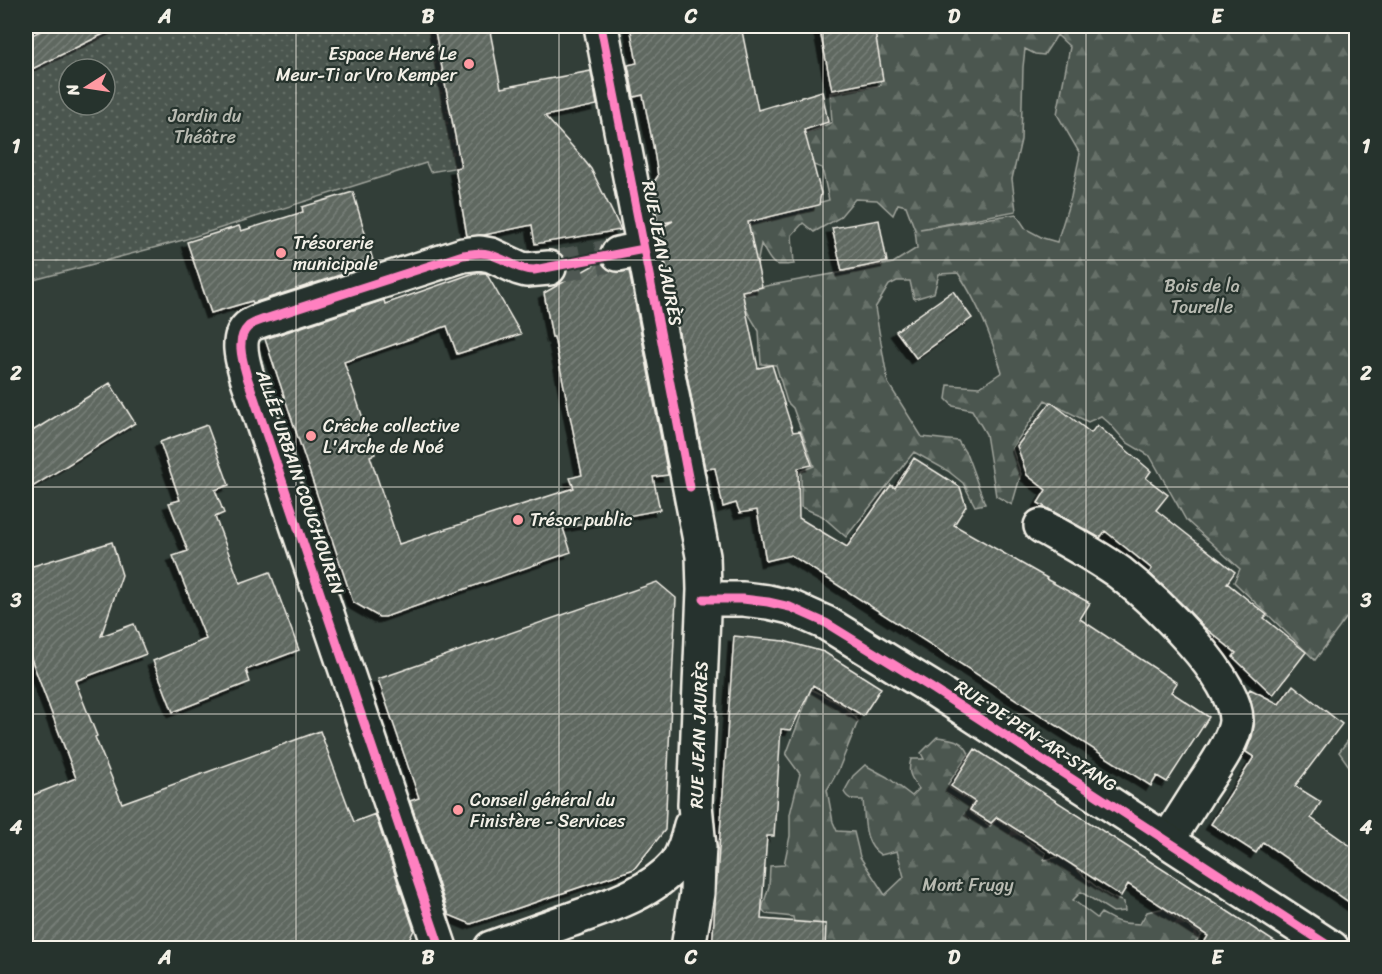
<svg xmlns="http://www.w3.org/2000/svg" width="1382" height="974" font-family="Sriracha,sans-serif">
<defs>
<pattern id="forest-firs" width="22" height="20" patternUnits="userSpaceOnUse" patternTransform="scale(1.5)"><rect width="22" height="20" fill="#4c564f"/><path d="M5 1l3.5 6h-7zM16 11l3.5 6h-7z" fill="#666f68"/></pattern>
<pattern id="park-dots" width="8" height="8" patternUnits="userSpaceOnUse" patternTransform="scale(1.5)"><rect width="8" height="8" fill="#4c564f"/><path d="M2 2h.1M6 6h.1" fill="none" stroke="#666f68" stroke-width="1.8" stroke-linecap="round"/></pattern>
<pattern id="building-hatch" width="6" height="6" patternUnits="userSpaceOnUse" patternTransform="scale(1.5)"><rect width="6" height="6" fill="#5f6861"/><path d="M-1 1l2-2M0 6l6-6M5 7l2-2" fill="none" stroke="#777e78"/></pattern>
<filter id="shadow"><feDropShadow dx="-5.5" dy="5.5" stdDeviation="0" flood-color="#0009"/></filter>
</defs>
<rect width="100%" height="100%" fill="#323e38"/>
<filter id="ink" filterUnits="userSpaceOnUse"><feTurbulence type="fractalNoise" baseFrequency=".0167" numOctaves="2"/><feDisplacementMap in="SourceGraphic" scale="12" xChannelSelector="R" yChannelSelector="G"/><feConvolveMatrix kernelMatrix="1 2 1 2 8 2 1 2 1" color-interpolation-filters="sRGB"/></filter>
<g filter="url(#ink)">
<path fill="url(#forest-firs)" stroke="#a0a49c" stroke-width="1.5" fill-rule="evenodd" d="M872,26H1356V608L1350,613L1315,660L1234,582L1240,569L1186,520L1150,456L1126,442L1109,423L1101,416L1088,422L1045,400L1012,448L1021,474L1012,505L996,496L986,434L972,410L953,406L946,399L948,385L980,387L1002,372C991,337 979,304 958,273L939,274L934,293L914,299L910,281H897L889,285L875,308L888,383L922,437L958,441L967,455L985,504L975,506L963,483L948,471L914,452L846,537L822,516L801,507V471L814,466L793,408L787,402L776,365L761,364L759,331L748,313L741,294L766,286L893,263L917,248L915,230L906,206L898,204L893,215L877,200L855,199L839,218L814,232L803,223L792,235L794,264C770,267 773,264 761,244L757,265L741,264L727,227L829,200L822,168L765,147L820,128L832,122L830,93L881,85ZM1057,35L1070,47L1057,114L1080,154L1071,197L1057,242L1043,238L1026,229L1016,214L920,229L1016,211L1012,179L1021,140L1023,67L1025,49L1035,54L1044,55Z
M811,689C827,698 848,705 858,721L838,771L827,790L833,822L837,831L854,832L860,857L885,895L904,877L897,851L881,855C863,845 865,819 863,800C854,800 849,801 844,792L853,776L865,765L887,777L912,796L919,789C911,777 907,774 911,759H924L921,753L937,737C951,739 963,739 969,754L948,784L950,788L972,802L969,811L990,826L997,819L1046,853L1044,860L1072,854L1070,859L1071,864C1088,880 1102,895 1124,902L1125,911L1113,912L1081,892L1073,900L1097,918L1101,913C1109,917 1116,923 1125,923C1130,924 1134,923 1140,924L1147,912L1164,908L1175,918L1202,935L1193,945H1183L1181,948H798L793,917L766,914L762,909L769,886L770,866L784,865L790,836V814L800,774L786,755Z
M1356,730V776L1339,752Z"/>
<path fill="url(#park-dots)" stroke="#a0a49c" stroke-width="1.5" fill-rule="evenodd" d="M73,26H434L451,113L465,166L430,172L426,163L183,240L30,281L26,284V71L83,43ZM69,69H105V105H69Z"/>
<path fill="url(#building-hatch)" stroke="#f4f1e8" stroke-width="1.5" filter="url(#shadow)" d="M50,26H120L26,72V38Z
M434,26H489L501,88L591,71L597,105L545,116L580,155L591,169L621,230L535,244L532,225L484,235L467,236L455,168L461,167Z
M630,26H741L758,110L822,91L828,122L804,130L821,193L819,205L748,222L762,287L742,291L758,368L772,365L793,432L800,431L812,465L798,468L799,518L847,547L891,485L895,488L914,458L960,487L966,506L954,525L1047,578L1046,579L1090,603L1080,619L1177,683L1171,692L1209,717L1167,782L1157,776L1151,786L791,555L766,561L757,510L740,513L736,503L723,507L715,468L705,469L659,229L673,221L658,224L651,186L658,176L653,145L643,95L634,97L628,65L637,63Z
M819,26H874L883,80L832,90Z
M353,192L374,264L253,303L252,301L211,313L187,242L239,226L241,231L303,212L302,207Z
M879,220L887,262L842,271L832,228Z
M601,261L604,267L611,271L621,272L629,271L668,475L653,477L660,510L563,528L571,552L385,617H379L353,602L265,339L384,300L385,304L474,273H486L521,334L457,354L447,326L344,362L375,454L370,456L399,544L574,488L570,478L582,475L554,337H552L544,293Z
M953,291L972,318L916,358L896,331Z
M110,383L135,423L26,491V435Z
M1051,402L1091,433L1097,425L1151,471L1146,478L1168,495L1156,510L1235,572L1227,583L1267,615L1264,618L1306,652L1273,695L1233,657L1236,653L1204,627L1185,607L1149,573L1152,569L1105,531L1100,538L1038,503L1046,490L1027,475L1017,446Z
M207,425L229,485L215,490L224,513L215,517L240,583L270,572L299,650L246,670L250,682L173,712L153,661L206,639L173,556L188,551L169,503L180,500L160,442Z
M112,542L122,575L101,636L134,624L146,654L75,681L97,736L95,737L122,803L320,731L354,822L375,814L414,930L405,948H26V798L76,778L26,645V568Z
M657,582L676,598L665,830L634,869L471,924L449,915L410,801L419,798L378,679Z
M734,636L784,641L824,652L881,688L863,716L813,685L791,730L781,729L774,836H767L761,919L826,924L825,948L758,946V948H712Z
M1293,685L1342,724L1295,786L1321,802L1311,818L1356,850V907L1263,842L1256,853L1211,824L1254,757L1246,752L1252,737L1254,726L1251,701L1248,692L1250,689L1279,704Z
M975,749L1215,903L1284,948H1201L1208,936L1128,884L1121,896L997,817L991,823L970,810L975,802L951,786Z"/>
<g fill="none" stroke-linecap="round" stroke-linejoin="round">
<path stroke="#4f5952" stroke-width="33" stroke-dasharray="33 16" stroke-linecap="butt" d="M549,268L618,254"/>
<g stroke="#f4f1e8" stroke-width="38">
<path id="minor" d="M618,254L644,249
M1041,526C1068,541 1095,555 1120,573C1153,599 1238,678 1236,722C1234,742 1210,774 1199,791C1189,807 1178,824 1167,841
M440,948L247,377C243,362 235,339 248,327C252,323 259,321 265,319L463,255L480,253L491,255L519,268L526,270L549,268"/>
</g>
<g stroke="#f4f1e8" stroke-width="38">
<path id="tertiary" d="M601,26L703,556L704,590L695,805L699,847L698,864L697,893L688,948
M704,599H743L768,602L790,607L826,623L935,690L1332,948
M491,948C517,939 543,929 570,920C606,907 650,894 676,864C684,853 688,838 691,825"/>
</g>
<use href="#minor" stroke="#26332d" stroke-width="33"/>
<use href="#tertiary" stroke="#26332d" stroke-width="33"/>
<g stroke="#26332d" stroke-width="13">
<path id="cycleway" d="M601,26L690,487
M704,599H743L768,602L790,607L826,623L935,690L1332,948
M440,948L247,377C243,362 235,339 248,327C252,323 259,321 265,319L463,255C472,254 480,252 488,254C505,258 517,270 534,270L644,249"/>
</g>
<use href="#cycleway" stroke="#ff80c0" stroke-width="9"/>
</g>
</g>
<path fill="none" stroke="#f4f1e8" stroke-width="1.5" stroke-opacity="0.55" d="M296,26V948M559,26V948M823,26V948M1086,26V948M26,260H1356M26,487H1356M26,714H1356"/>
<g fill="#ff9aa2" stroke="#26332d" stroke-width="2">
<circle cx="469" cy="64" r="6"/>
<circle cx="281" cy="253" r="6"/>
<circle cx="311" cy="436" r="6"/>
<circle cx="518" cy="520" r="6"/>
<circle cx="458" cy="810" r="6"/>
</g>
<g text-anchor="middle" stroke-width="4.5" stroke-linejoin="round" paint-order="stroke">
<g font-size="18" fill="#f4f1e8" stroke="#26332d" text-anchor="start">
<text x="457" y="60" text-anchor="end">Espace Hervé Le<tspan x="457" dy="21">Meur-Ti ar Vro Kemper</tspan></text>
<text x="293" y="249">Trésorerie<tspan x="293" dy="21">municipale</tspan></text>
<text x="323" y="432">Crêche collective<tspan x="323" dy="21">L'Arche de Noé</tspan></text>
<text x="530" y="526">Trésor public</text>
<text x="470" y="806">Conseil général du<tspan x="470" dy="21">Finistère - Services</tspan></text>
</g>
<g font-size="18" fill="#b9bbb2" stroke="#26332d">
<text x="205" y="122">Jardin du<tspan x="205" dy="21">Théâtre</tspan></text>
<text x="1202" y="292">Bois de la<tspan x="1202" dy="21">Tourelle</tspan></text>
<text x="968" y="891">Mont Frugy</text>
</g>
<g font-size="18" fill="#f4f1e8" stroke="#26332d">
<text transform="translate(662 253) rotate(79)" y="6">RUE JEAN JAURÈS</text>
<text transform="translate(300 482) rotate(71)" y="6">ALLÉE URBAIN COUCHOUREN</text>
<text transform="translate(699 735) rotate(-88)" y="6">RUE JEAN JAURÈS</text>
<text transform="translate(1036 736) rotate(33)" y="6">RUE DE PEN-AR-STANG</text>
</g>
</g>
<rect width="1382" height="974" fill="none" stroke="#26332d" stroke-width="66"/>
<g transform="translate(87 87) rotate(258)"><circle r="28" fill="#26332d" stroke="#787f78" stroke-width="1.5"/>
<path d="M0-4.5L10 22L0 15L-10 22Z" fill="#ff9aa2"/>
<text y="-9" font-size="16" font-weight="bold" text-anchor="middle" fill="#f4f1e8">N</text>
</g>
<rect x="33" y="33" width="1316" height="908" fill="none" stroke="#f4f1e8" stroke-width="2"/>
<g font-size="20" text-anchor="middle" font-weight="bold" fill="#f4f1e8">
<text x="165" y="23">A</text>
<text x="428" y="23">B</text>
<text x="691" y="23">C</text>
<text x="954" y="23">D</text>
<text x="1217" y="23">E</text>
<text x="16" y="153">1</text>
<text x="1366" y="153">1</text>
<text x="16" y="380">2</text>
<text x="1366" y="380">2</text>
<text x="16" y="607">3</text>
<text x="1366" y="607">3</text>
<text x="16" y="834">4</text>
<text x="1366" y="834">4</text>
<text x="165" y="964">A</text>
<text x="428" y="964">B</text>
<text x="691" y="964">C</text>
<text x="954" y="964">D</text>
<text x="1217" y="964">E</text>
</g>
</svg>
